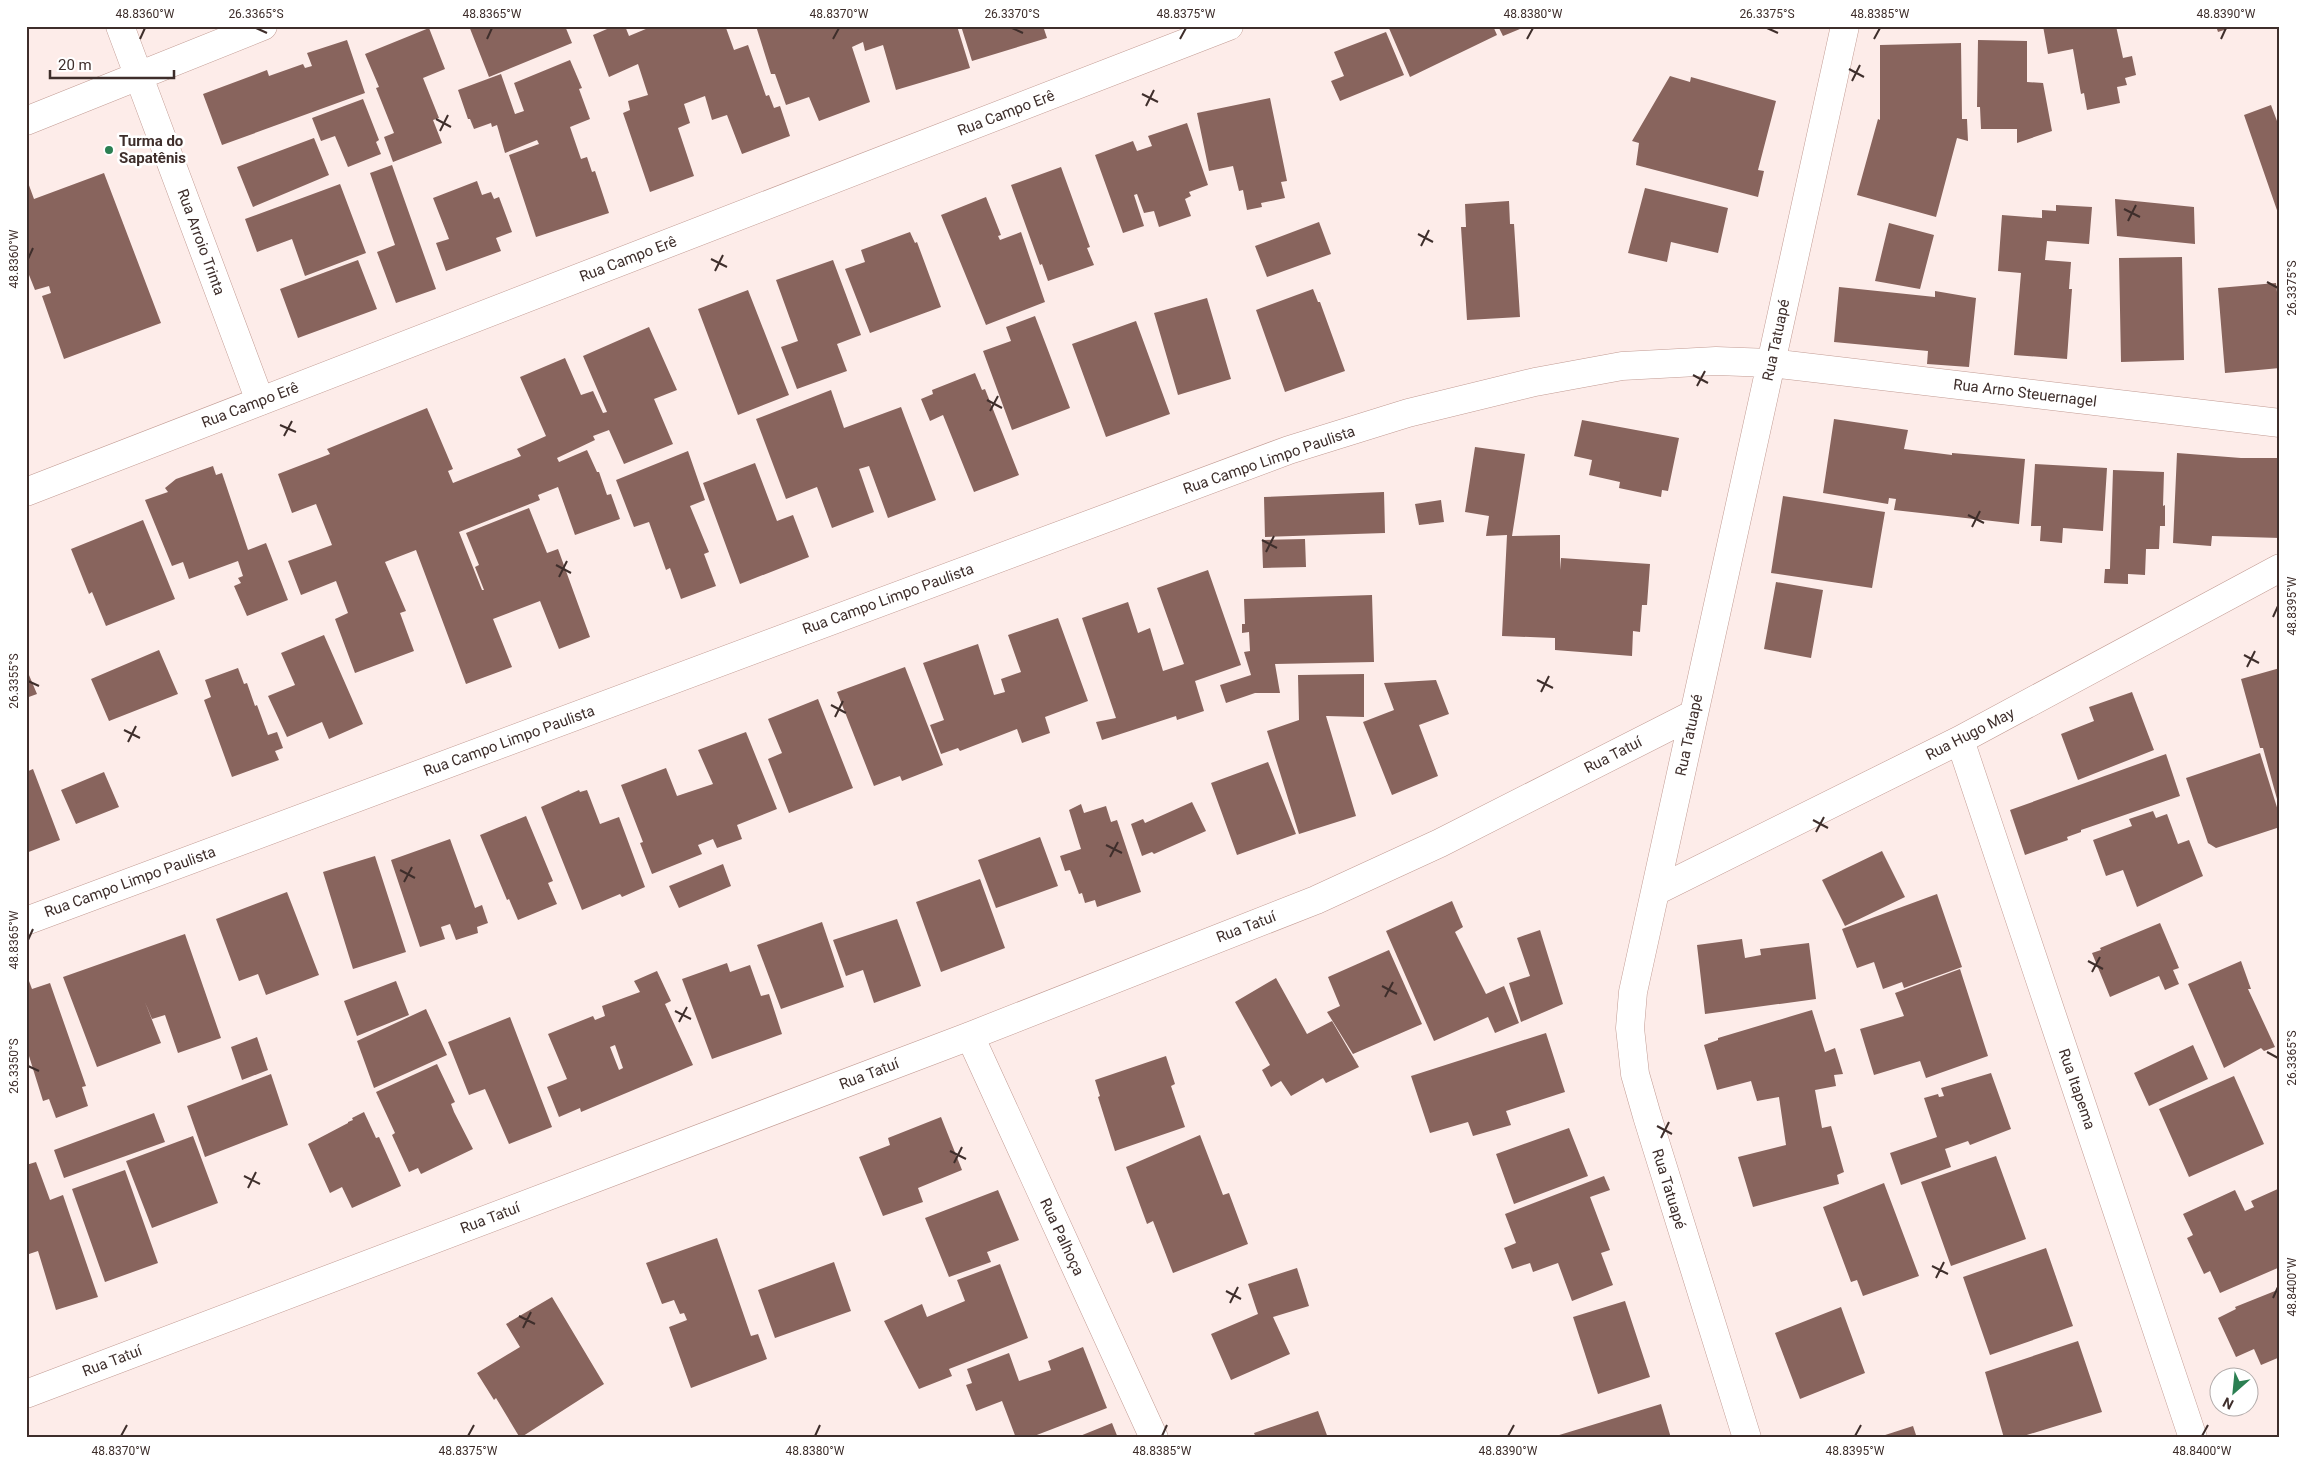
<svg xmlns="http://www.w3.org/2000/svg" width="2306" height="1464" font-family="Roboto,sans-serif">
<rect width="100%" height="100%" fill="#fdece9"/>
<path fill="#88645d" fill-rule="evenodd" d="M469,26H565L572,43L489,77Z
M614,26H625L629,36L653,26H730L726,28L734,50L748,45L766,96L769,95L774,108L780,106L790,136L742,154L727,115L712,120L705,96L684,104L690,123L678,128L694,176L650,192L623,113L630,110L628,101L648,95L638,64L609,77L593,35Z
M756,26H957L970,68L896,90L883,45L865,51L863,42L852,47L870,102L819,121L809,97L786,105L775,74H771Z
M961,26H1043L1047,38L972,61Z
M1388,26H1493L1497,35L1410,77Z
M1498,26H1527L1503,36Z
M2043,26H2116L2123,58L2132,56L2136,75L2125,78L2127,85L2117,87L2120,103L2087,110L2084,93L2081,94L2073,49L2048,54Z
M2216,26H2232L2233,27L2218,32Z
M429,28L445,69L423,78L439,118L433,120L442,143L393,162L384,137L394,133L376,88L379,87L365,54Z
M1386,32L1404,75L1340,101L1331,81L1344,76L1334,52Z
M347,40L365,93L222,145L203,94L267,70L269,76L303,64L305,68L312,66L307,53Z
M1978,40L2027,41V82L2043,83L2052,131L2017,143V129H1981L1980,107H1977Z
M1961,43L1962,119H1967L1968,141L1957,138L1936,217L1857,195L1878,119L1880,120V45Z
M570,60L582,88L579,89L590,119L570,127L581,159L587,157L592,172L595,171L609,213L536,237L509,155L539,144L537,140L505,153L497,125L492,127L491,123L474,129L470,119H468L458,90L501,74L515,114L524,111L514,83Z
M1670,76L1690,82L1691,77L1776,101L1758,170L1764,171L1758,197L1636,165L1639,143L1632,141Z
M1270,98L1287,181L1281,182L1285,198L1261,203L1262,207L1247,210L1243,190L1239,191L1233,166L1209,171L1197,113Z
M363,99L379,140L376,142L381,154L348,167L335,136L321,141L312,118Z
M2271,105L2280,129L2279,216L2244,115Z
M1187,123L1208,185L1189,192L1191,196L1185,199L1191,216L1159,227L1154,211L1144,213L1137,194L1134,195L1144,226L1123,233L1095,155L1133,141L1137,151L1152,146L1148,136Z
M314,138L329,175L253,207L237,167Z
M392,165L436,289L396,303L377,252L395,245L370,173Z
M1061,167L1090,247L1087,248L1094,265L1048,281L1042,264L1040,265L1011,185Z
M104,173L161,323L64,359L42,296L51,293L49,286L35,290L29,275L26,276V177L34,199Z
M477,181L482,195L491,192L494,199L499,197L512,232L496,238L501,251L446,271L436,243L449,239L433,198Z
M340,184L366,253L305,276L292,239L257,252L245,219Z
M1645,188L1728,208L1718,253L1671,242L1667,262L1628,253Z
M986,197L1001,235L998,236L1000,240L1021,232L1045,302L986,325L941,215Z
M2115,199L2194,207L2195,244L2117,236Z
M1509,201L1510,224H1514L1520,317L1467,320L1461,227H1466L1465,204Z
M2056,205L2092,207L2089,244L2047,241L2045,260L2071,262L2069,289H2072L2067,359L2014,355L2021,273L1998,271L2002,215L2042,218V210L2056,211Z
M1319,222L1331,254L1267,277L1255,246Z
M1889,223L1934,235L1920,289L1875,281Z
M910,232L915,243L917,242L941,307L870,333L845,269L865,262L861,250Z
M2182,257L2184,360L2121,362L2119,258Z
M358,260L377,309L298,338L280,289Z
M833,260L861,335L837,344L847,371L797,389L781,347L798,341L776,280Z
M2276,283L2280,319V368L2225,373L2218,288Z
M1839,287L1935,297V291L1976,298L1969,367L1927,364L1928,351L1834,342Z
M1313,289L1318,302H1320L1345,371L1285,392L1256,310Z
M748,290L789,395L738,415L698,309Z
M1207,298L1231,379L1178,395L1154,313Z
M1035,316L1070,408L1012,430L983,351L1011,341L1006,327Z
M1136,321L1170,414L1106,437L1072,344Z
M649,327L677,390L654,399L673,444L624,464L609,430L593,436L595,440L557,458L559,462L587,450L597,472H599L607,495L611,494L620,519L575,535L558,487L538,495L540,500L459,532L482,590H484L475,567L479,565L466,533L529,508L547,553L558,549L590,637L559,649L540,601L493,619L512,667L466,684L416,550L385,562L406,611L400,613L414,651L355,673L335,619L348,613L336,581L301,595L288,561L332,545L316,504L292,513L278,474L330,454L327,449L427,408L453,469L448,471L453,483L521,456L517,449L546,436L520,377L565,358L581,395L593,391L603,413L607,412L583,356Z
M975,373L982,390L985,389L1019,475L974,492L943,415L930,421L921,399L933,394L932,390Z
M831,390L844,428L901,407L936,500L888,518L869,466L859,469L874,512L832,528L817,487L786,499L756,419Z
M1834,419L1908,430L1904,449L1952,455V453L2025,459L2019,524L1894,510L1896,499L1889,498L1888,504L1823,493Z
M1582,420L1679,438L1668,491L1662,490L1661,497L1619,488L1620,482L1589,475L1592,460L1574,456Z
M1475,447L1525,454L1512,536L1560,535V570L1561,558L1650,564L1647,605H1642L1640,632L1633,631L1632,656L1555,650V638L1502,636L1507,535L1486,536L1489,516L1465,512Z
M688,451L705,500L690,506L709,552L704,554L716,586L681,599L670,568L666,570L649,522L634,527L616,480Z
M2177,453L2241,458H2280V538L2212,536L2211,546L2173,543Z
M755,463L777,521L793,515L809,557L740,584L703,483Z
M2035,464L2107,468L2103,531L2063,528L2062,543L2040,541L2041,526H2031Z
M213,466L216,475L222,473L248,550L266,543L288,600L247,616L234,586L241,583L238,578L243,576L238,561L189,579L183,562L172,566L145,500L168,492L165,488L176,479Z
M2113,470L2164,472L2163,506L2165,505V526H2160L2159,549H2146L2145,575L2128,574V584L2104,583L2105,569H2110Z
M1384,492L1385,533L1265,537L1264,497Z
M1783,496L1885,512L1872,588L1771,573Z
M1441,500L1444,522L1419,525L1415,504Z
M143,520L175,599L106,626L92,592L89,594L71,549Z
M1305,539L1306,567L1263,568L1262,540Z
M1208,570L1241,665L1195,681L1204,711L1177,720L1176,716L1102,740L1096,722L1116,718L1082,618L1128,602L1138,633L1150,628L1163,671L1184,664L1157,588Z
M1776,582L1823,590L1811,658L1764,649Z
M1372,595L1374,662L1275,664L1280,693H1255L1226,703L1220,685L1251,675L1244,652L1250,651L1249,632L1242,633V624H1245L1244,599Z
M1058,618L1088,701L1045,717L1050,733L1022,743L1017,729L960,751L958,748L941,754L930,725L944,720L923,663L978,644L994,695L1005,692L1001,679L1021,672L1008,635Z
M324,635L363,724L329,739L322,722L287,737L268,696L295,685L281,653Z
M159,650L178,694L109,721L91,679Z
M905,667L943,765L902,781L900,776L874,786L837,692Z
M26,668L37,694L26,698Z
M238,668L244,684L247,683L255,706L257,705L268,735L277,732L283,748L275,751L279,760L232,777L204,700L211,697L205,680Z
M2280,668V798L2277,799L2263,748H2260L2241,679Z
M1364,674V717L1326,716L1356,816L1299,834L1267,731L1299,720L1298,675Z
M1436,680L1449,714L1419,725L1438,776L1392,795L1363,722L1394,710L1384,683Z
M2132,692L2154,750L2078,780L2061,734L2094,721L2089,707Z
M818,699L853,788L789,813L768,759L782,753L768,719Z
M746,732L777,809L737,825L742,839L717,848L713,839L698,845L702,854L652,874L640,843L643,842L621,785L666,768L677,796L713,784L698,750Z
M2260,753L2280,817V827L2216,848L2208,843L2186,778Z
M2166,754L2180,796L2081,830V832L2067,837L2068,840L2025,855L2010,810Z
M1268,762L1296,834L1237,855L1211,783Z
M33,769L60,840L26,853V772Z
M104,772L119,807L76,824L61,790Z
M579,790L580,792L587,790L600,824L619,817L645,887L622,897L620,894L582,910L541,807Z
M1192,802L1206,831L1154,854L1152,852L1142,856L1131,824L1143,819L1145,823Z
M1081,804L1084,813L1106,806L1111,822L1117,820L1141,892L1097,907L1095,900L1085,903L1082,893L1079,894L1070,870L1065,871L1060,856L1081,849L1069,810Z
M2153,811L2156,818L2167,814L2178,844L2189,840L2203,876L2137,907L2123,870L2106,876L2093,840L2132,826L2129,819Z
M526,816L553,881L548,883L557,904L518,920L509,899L507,900L480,835Z
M1040,837L1058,886L996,908L978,860Z
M450,839L475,908L482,905L488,923L477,927L478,933L456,940L450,924L441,927L445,939L420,947L391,860Z
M1882,851L1905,897L1845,926L1822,880Z
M375,856L406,952L353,969L323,872Z
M723,864L731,886L679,908L669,886Z
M980,879L1005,948L941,972L916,902Z
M287,892L319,975L266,995L258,974L239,981L216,919Z
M1937,894L1962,967L1904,988L1902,982L1883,989L1874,962L1857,968L1842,929Z
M1452,901L1463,927L1455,932L1486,994L1504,986L1519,1023L1495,1033L1488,1017L1434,1041L1386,931Z
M897,919L921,986L874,1003L863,970L846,976L833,940Z
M822,922L844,987L781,1009L757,945Z
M2160,923L2179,968L2173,970L2179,984L2165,990L2159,976L2110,997L2092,953L2101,950L2100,948Z
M1540,930L1563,1004L1521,1022L1509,983L1530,976L1517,938Z
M185,934L221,1038L178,1053L165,1015L152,1019L145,1002L161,1043L97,1067L63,977Z
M1742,939L1745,958L1761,955L1760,949L1809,943L1816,999L1705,1014L1697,945Z
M1389,950L1422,1024L1353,1054L1327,1012L1340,1006L1328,977Z
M2241,961L2251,989H2248L2275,1047L2264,1051L2261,1048L2224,1068L2188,984Z
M727,963L730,972L750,965L761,996L769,994L782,1034L712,1059L682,979Z
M1960,969L1988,1056L1926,1078L1920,1061L1874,1075L1860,1029L1904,1016L1895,993Z
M657,971L671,1001L665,1004L693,1065L581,1112L580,1108L559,1117L547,1087L567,1079L548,1034L593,1016L595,1020L605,1016L602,1006L640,992L634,981ZM615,1045L623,1068L619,1070L610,1047Z
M26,973L32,989L50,983L86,1086L82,1087L88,1106L56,1118L49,1099L43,1101L29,1056L26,1057Z
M1276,978L1307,1034L1332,1021L1359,1067L1326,1083L1323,1078L1291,1096L1281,1081L1271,1087L1262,1070L1270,1065L1235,1002Z
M396,981L409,1015L357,1036L344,1001Z
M426,1009L447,1055L374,1088L357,1041Z
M1812,1010L1825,1052L1835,1048L1843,1074L1834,1075L1836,1086L1815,1090L1822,1128L1831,1126L1844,1172L1837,1175L1839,1184L1753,1207L1738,1157L1786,1145L1779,1097L1757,1101L1751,1081L1717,1090L1704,1045L1718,1040V1038Z
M510,1017L552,1127L509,1144L485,1089L469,1095L448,1042Z
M1546,1033L1565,1092L1506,1111L1511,1125L1473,1136L1468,1122L1430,1133L1411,1076Z
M257,1037L268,1070L242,1080L231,1047Z
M2193,1045L2208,1079L2149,1106L2134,1073Z
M1166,1056L1175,1084L1171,1086L1185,1127L1115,1151L1098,1097L1100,1096L1095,1080Z
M437,1064L455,1102L451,1104L454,1112L473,1149L421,1174L418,1168L409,1172L392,1135L395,1133L376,1092Z
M1991,1073L2011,1129L1970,1145L1968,1141L1945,1149L1951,1167L1901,1185L1890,1153L1937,1137L1924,1098L1938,1094L1939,1097L1944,1096L1941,1088Z
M271,1074L288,1125L205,1157L187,1106Z
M2234,1076L2264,1144L2189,1177L2159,1109Z
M364,1112L376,1138L379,1137L401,1186L352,1208L342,1187L330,1193L308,1144L348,1123V1122L353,1120L352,1118Z
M154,1113L165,1142L64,1178L54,1150Z
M941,1117L962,1170L918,1188L923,1202L883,1216L859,1157L890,1145L888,1138Z
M1569,1128L1588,1176L1514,1204L1496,1154Z
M1200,1135L1223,1195L1229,1193L1248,1244L1173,1273L1153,1221L1147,1224L1126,1167Z
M193,1136L218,1203L152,1228L126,1161Z
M1996,1156L2026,1239L1951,1266L1921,1182Z
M36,1162L50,1200L63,1195L98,1297L56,1310L38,1251L26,1255V1165Z
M125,1170L158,1263L105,1282L72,1189Z
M1604,1176L1610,1190L1590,1197L1610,1250L1601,1253L1613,1285L1572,1301L1558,1263L1533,1272L1530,1263L1512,1269L1504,1248L1516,1243L1505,1214Z
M1884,1183L1919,1276L1863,1296L1857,1280L1851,1282L1823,1207Z
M2280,1188V1267L2220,1293L2210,1271L2204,1274L2187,1238L2193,1235L2183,1214L2235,1190L2245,1211L2254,1207L2251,1201Z
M998,1190L1019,1240L987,1252L991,1262L949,1277L925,1218Z
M717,1238L751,1336L758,1334L767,1359L691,1388L669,1327L687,1320L684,1313L680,1314L674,1300L662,1304L646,1263Z
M2046,1248L2073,1326L1990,1355L1963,1277Z
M834,1262L851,1311L775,1338L758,1290Z
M1000,1264L1028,1338L949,1369L952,1376L919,1389L884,1321L922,1304L927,1317L965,1301L957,1280Z
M1297,1268L1309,1306L1273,1317L1290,1354L1231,1380L1211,1334L1258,1314L1248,1284Z
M2280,1289V1357L2261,1365L2254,1349L2236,1357L2218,1318L2236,1309L2235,1307Z
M552,1297L604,1384L520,1438L496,1398L494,1400L477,1373L520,1347L506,1324Z
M1625,1301L1650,1377L1598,1394L1573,1317Z
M1841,1307L1865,1373L1800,1399L1775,1333Z
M2078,1341L2102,1412L2017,1438H2004L1985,1372Z
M1083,1347L1107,1408L1029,1438H1016L1002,1401L976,1411L966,1385L972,1383L967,1369L1009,1353L1019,1381L1051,1370L1048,1361Z
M1661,1404L1671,1438H1557L1556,1436Z
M1318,1411L1328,1438H1256L1254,1433Z
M1112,1423L1118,1438H1075Z
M1913,1426L1917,1438H1879V1437Z"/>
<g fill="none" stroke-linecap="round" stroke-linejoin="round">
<g stroke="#c29b93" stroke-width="29">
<path id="minor" d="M120,26L260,401
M26,121L263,26
M1960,740L2193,1438
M1656,891L1960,740L2280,568
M26,921L1289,450L1408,413L1535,382L1622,366L1716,361L1771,363L2280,423
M970,1036L1154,1438
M26,1394L970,1036L1316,900L1440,843L1694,714
M1747,1438L1647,1116L1635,1074L1630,1028L1633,992L1845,26"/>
</g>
<g stroke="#c29b93" stroke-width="29">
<path id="tertiary" d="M26,492L1229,26"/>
</g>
<use href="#minor" stroke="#fff" stroke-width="28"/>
<use href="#tertiary" stroke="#fff" stroke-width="28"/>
</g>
<path fill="none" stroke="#3e2e2b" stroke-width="2" d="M256,28L267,33M1012,28L1023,33M1767,28L1778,33M140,39L145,28M487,39L492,28M833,39L839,28M1180,39L1186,28M1527,39L1533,28M1874,39L1880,28M2221,39L2226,28M1849,69L1864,77M1852,81L1860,65M1142,94L1158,102M1146,106L1154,90M436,119L451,127M440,131L448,115M2124,209L2140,217M2128,221L2136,205M1418,234L1433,242M1421,246L1429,230M28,259L33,248M711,259L727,267M715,271L723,255M2267,282L2278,288M1693,375L1708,383M1697,386L1705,371M987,400L1002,408M990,411L998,396M280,425L296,432M284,436L292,421M1968,515L1984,523M1972,527L1980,511M1262,540L1277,548M1266,552L1274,536M556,565L571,573M559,577L567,561M2273,617L2278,606M2244,655L2259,663M2247,667L2255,651M1537,680L1553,688M28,681L39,686M1541,692L1549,676M831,705L846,713M835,717L843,701M124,730L140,738M128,742L136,726M1813,820L1828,828M1816,832L1824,817M1106,845L1122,853M1110,857L1118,842M400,870L415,878M404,882L412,867M28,940L33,929M2088,961L2103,969M2092,972L2100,957M1382,986L1397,994M1385,997L1393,982M675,1011L691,1019M679,1022L687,1007M2267,1052L2278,1058M28,1066L39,1071M1657,1126L1672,1134M1661,1138L1669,1122M950,1151L966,1159M954,1163L962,1147M244,1176L260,1184M248,1188L256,1172M1932,1266L1948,1274M1936,1278L1944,1262M1226,1291L1241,1299M2273,1298L2278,1287M1230,1303L1238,1287M519,1316L535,1324M523,1328L531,1312M121,1436L127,1425M468,1436L474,1425M815,1436L820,1425M1162,1436L1167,1425M1508,1436L1514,1425M1855,1436L1861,1425M2202,1436L2208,1425"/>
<circle fill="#2b7f52" stroke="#fff" stroke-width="2" cx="109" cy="150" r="5"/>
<g text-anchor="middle" stroke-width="5" stroke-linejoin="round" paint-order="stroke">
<g font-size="15" fill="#3e2e2b" stroke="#fff">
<text transform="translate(1006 113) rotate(-21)" y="5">Rua Campo Erê</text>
<text transform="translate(201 242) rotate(70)" y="5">Rua Arroio Trinta</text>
<text transform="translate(628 259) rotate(-21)" y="5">Rua Campo Erê</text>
<text transform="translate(1776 340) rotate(-78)" y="5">Rua Tatuapé</text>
<text transform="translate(2025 393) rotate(7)" y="5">Rua Arno Steuernagel</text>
<text transform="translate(250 405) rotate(-21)" y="5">Rua Campo Erê</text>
<text transform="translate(1269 460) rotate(-19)" y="5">Rua Campo Limpo Paulista</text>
<text transform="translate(888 599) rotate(-20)" y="5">Rua Campo Limpo Paulista</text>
<text transform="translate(1970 734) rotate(-27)" y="5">Rua Hugo May</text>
<text transform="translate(1689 735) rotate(-78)" y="5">Rua Tatuapé</text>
<text transform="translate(509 741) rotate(-20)" y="5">Rua Campo Limpo Paulista</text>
<text transform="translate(1613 755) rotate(-27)" y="5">Rua Tatuí</text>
<text transform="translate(130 882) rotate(-20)" y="5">Rua Campo Limpo Paulista</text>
<text transform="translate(1246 927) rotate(-21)" y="5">Rua Tatuí</text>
<text transform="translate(869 1074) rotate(-21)" y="5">Rua Tatuí</text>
<text transform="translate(2077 1089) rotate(71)" y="5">Rua Itapema</text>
<text transform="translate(1669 1189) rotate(73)" y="5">Rua Tatuapé</text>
<text transform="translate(490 1218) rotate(-21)" y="5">Rua Tatuí</text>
<text transform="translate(1062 1237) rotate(65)" y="5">Rua Palhoça</text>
<text transform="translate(112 1361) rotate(-21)" y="5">Rua Tatuí</text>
</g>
<g font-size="15" font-weight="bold" fill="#3e2e2b" stroke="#fff" text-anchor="start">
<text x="119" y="146">Turma do<tspan x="119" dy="17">Sapatênis</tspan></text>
</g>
</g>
<rect width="2306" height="1464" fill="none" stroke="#ffffff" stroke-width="55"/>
<g transform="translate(2234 1392) rotate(207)"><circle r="24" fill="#ffffff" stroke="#b2abaa"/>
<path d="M0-4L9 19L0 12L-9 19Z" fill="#2b7f52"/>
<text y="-8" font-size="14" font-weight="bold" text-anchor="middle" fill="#3e2e2b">N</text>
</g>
<path d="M50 70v8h124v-8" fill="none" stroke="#3e2e2b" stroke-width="2.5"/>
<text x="58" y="70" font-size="15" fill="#3e2e2b" stroke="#ffffff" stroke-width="4" paint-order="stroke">20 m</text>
<rect x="28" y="28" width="2250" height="1408" fill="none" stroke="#3e2e2b" stroke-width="2"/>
<g font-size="12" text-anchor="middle" fill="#3e2e2b">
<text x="145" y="18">48.8360°W</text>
<text x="256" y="18">26.3365°S</text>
<text x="492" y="18">48.8365°W</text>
<text x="839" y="18">48.8370°W</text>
<text x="1012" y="18">26.3370°S</text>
<text x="1186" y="18">48.8375°W</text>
<text x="1533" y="18">48.8380°W</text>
<text x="1767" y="18">26.3375°S</text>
<text x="1880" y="18">48.8385°W</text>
<text x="2226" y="18">48.8390°W</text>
<text transform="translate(14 259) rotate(-90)" y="4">48.8360°W</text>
<text transform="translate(2292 288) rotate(-90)" y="4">26.3375°S</text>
<text transform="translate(2292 606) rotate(-90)" y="4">48.8395°W</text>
<text transform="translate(14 681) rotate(-90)" y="4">26.3355°S</text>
<text transform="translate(14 940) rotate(-90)" y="4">48.8365°W</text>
<text transform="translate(2292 1058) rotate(-90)" y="4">26.3365°S</text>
<text transform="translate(14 1066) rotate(-90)" y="4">26.3350°S</text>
<text transform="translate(2292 1287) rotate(-90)" y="4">48.8400°W</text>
<text x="121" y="1455">48.8370°W</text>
<text x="468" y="1455">48.8375°W</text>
<text x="815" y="1455">48.8380°W</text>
<text x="1162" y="1455">48.8385°W</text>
<text x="1508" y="1455">48.8390°W</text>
<text x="1855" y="1455">48.8395°W</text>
<text x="2202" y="1455">48.8400°W</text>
</g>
</svg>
